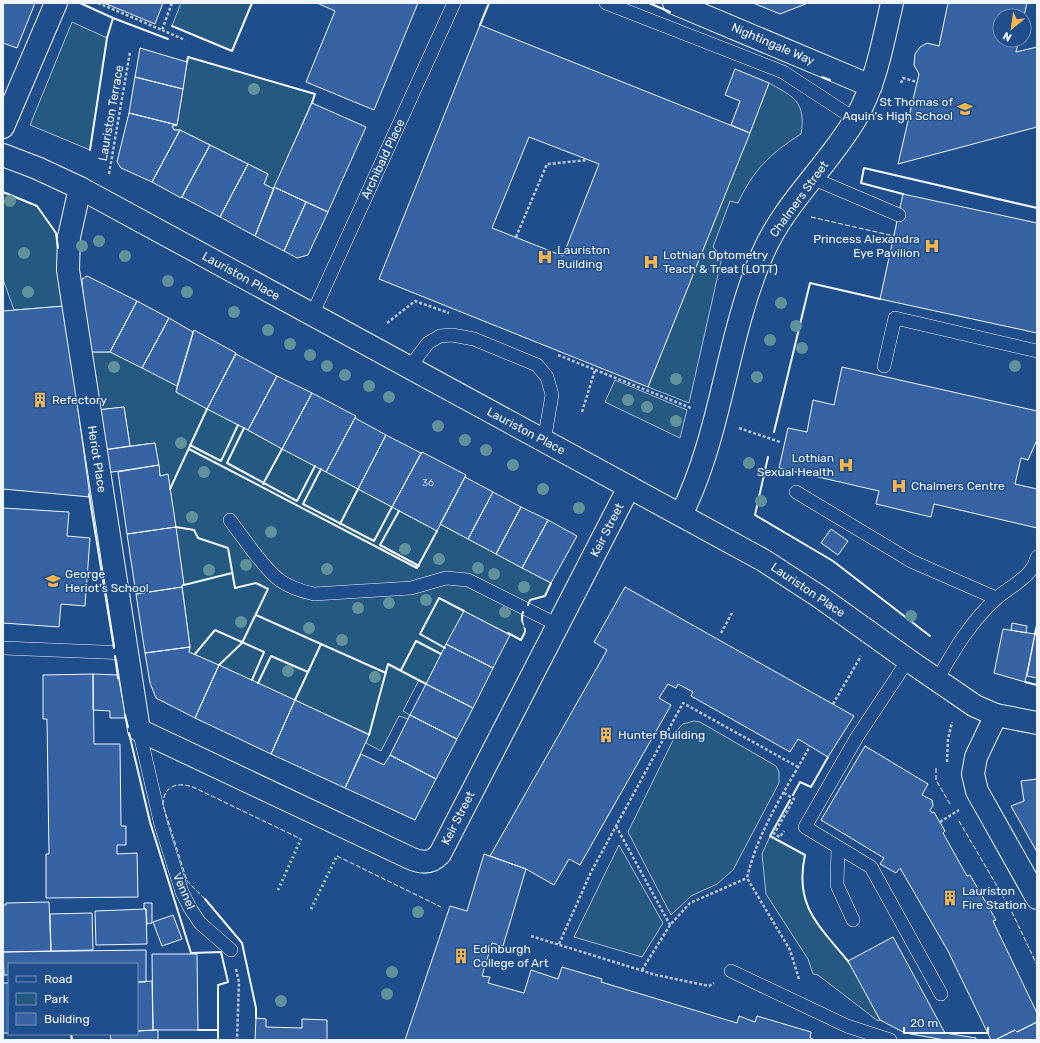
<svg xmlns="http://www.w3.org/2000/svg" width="1040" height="1043" font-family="Rubik,sans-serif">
<rect width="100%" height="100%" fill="#1f4e8c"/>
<path fill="#245a82" stroke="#a8bbd7" d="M181,3H252L232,51L172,26Z
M72,22L107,38L90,150L30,125Z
M188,57L315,94L274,189L264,184L268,174L180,130H174L172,126L177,125Z
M769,83C795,97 806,103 801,134C771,153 753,170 738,203L730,201L713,247L722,257L689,403L648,387Z
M3,192L37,206L56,233L64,306L14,310L3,279Z
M89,352H113L177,386L176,392L437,531L440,524L551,583L545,596L530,600C522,615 521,616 525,632L521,640L464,611L426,684L419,680L403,711L410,715L408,719L399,716L381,751L366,743L369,734L189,652L190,647L182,585H184L168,475L160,476L155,443L130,446L124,407L97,410Z
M615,380L687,410L680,438L605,402Z
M694,721L700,722L776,766L779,772V783L733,870L717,884L691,896L671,915L628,832L679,728L683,724Z
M770,836L805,855C794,907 819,922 847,961C860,978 869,1001 880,1020L878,1021L818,975L813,974L808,959L766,894L762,854Z
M619,845L663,923L642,957L574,937Z"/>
<path fill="#3563a3" stroke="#f2f6ff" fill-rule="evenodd" d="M3,3H35L17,48L3,43Z
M104,3H163L155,24Z
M317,3H418L374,110L306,82L335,11Z
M753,3H808L780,14Z
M948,3H1027L1024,16H1000V40H1019L1016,52L1037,47V127L898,164L919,74L914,65L915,54L920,47L927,43L939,46Z
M480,25L750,133L648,387L379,279ZM529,137L599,164L563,256L492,228Z
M140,48L187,62L183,89L135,77Z
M735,69L769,83L750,133L731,125L740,101L725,95Z
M135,77L183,89L177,125L129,113Z
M312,103L366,127L328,212L274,187Z
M129,113L177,125L172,126L174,130H180L152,182L121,168L117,162Z
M180,130L210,145L181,198L152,182Z
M210,145L248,164L220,217L182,197Z
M248,164L268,174L264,184L274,189L255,236L220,217Z
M274,187L306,202L284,251L255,236Z
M903,194L1037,223V333L880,299Z
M306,202L328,212L308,255L297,258L284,251Z
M87,276L137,301L110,352H89L82,282V279Z
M137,301L169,318L142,368L110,352Z
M64,306L90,497L3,489V311Z
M169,318L193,332L177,386L142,368Z
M194,330L236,353L207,409L176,392Z
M236,354L277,376L248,430L207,409Z
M842,367L1037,411V440L1028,460L1021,458L1015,484L1037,489V528L934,504L931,517L876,504L879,491L779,468L788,428L807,432L813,400L834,405Z
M277,376L312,393L282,449L248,430Z
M312,393L356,416L326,472L282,449Z
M124,407L130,446L103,450L97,410Z
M355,418L386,435L358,489L326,472Z
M386,435L421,453L392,507L358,489Z
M155,443L159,465L106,473L103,450Z
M422,452L466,475L437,531L392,507Z
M159,465L160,476L168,474L176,527L127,534L118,472Z
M465,477L493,492L468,539L440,524Z
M493,492L521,507L496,554L468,539Z
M521,507L548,520L522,568L496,554Z
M3,508L69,512L67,536L90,538L85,606L61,604L59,627L3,623Z
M548,520L577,536L551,583L522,568Z
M176,527L184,585H182V587L136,594L127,534Z
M831,529L848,541L838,555L821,543Z
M182,587L190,647L145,653L136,594Z
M625,587L854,716L828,757L798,739L790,752L691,696L693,692L678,684L676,688L668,684L659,698L671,705L580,865L569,859L554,885L526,869L490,856L607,650L594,642Z
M464,611L510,635L493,668L446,644Z
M1012,623L1027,626L1026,633L1011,630Z
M1003,629L1035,634L1025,682L994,673Z
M1035,634L1037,635V678L1027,676Z
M446,644L493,668L473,708L426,684Z
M190,647L189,652L219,665L195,718L156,698L150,683L145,653Z
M219,665L295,700L271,754L195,718Z
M93,674L94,744H120L121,826H126V845H117V854L137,853L138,897L46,898V854H49L47,719H43V675Z
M93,674L118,675L126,718H110V711L93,710Z
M426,684L473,708L457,739L410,715Z
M295,700L369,735L345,788L271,754Z
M410,715L457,739L436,779L390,755Z
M865,746L928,784L922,795L932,800L933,806L930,810L932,813L934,812L945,831L943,833L967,876L970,875L996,920L993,921L1037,1013V1022L1017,1032L1015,1030L995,1040H991L948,951L900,868L896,873L880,864L884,858L821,820Z
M361,754L384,765L390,755L436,779L415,820L345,788Z
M1037,779V852L1011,806L1024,801L1021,781Z
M484,854L526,869L503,946L492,943L482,976L490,977L488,983L524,993L531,970L558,979L562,967L602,979L601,982L737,1023L739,1016L755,1022L757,1016L811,1032L810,1038L815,1040H405L450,906L467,911Z
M49,902L51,951L3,952V905H6V903Z
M144,903H152V923L147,924L146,909H144Z
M146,909L147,944L96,945L95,911Z
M92,913L93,950L51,951L50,914Z
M173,915L182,939L162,946L153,922Z
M893,937L945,1033L976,1038V1040H945L905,1033L880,1020L848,961Z
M146,950V982H137V964H9V975H4L3,952Z
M152,954H197L198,1030H153Z
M152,981L153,1030L137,1031V982Z
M3,983H9V1033H3Z
M256,1018L266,1019V1027L302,1028V1019L327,1020V1040H255Z
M1037,1022V1040H995L1015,1030L1017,1032Z
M158,1030V1040H111L110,1034H137V1031Z"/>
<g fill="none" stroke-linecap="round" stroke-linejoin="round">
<g stroke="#f2f6ff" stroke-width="14">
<path id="lane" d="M606,3L783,72L855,119
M812,178L899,215
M312,315L454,3
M884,366L895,318L1037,351
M409,368L428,343L440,336L452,335L474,339L537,365L547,377L552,395L544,441
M796,492L911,561L996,598
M230,520C237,530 245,540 252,550C273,576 279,586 314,594L411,588L446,578L468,580L558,625
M3,648L127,653
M937,680C954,650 971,621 997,598C1010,586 1033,577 1037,557
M139,730L161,825L182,892L190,908L200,923L231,950
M838,847L871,867L941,994
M853,920L837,885L838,847L805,827L857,737L908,660
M731,971L847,1026L890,1040"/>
</g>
<g stroke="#f2f6ff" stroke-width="24">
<path id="street" d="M674,3L871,86
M3,127L56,3
M80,188L69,237L68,270L139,730L410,858C421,863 431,864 440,854L629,487
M681,515C722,433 726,339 762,255C784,203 828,166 856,118C876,83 883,42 892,3
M996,715L976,757L973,774L977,791L1037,898"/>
</g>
<g stroke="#f2f6ff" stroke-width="24">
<path id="secondary" d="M3,155L37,168L80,188L763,560L820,597L908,660L975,706L996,715L1037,723"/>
</g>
<path stroke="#b3c4dc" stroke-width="2.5" stroke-dasharray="3 2" stroke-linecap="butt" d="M98,3L162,30L172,3
M162,30L185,40
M901,83L903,78L917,82
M109,174L130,52
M516,237L547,164L587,160
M387,323L415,301L449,313
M558,355L691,408
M582,412L595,370
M739,428L780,442
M721,633L732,613
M833,704L861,656
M947,762L948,739L952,722
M784,793L794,799L774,834L780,837L784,831
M940,822L959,810
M616,826L670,925
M531,936L656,975L709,986L714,983
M559,944L591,872L683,703L798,767
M236,969L239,982L237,1040
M642,970L670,925L690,903L747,878
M799,979L790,950L747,878C758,830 787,788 810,746"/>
<use href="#lane" stroke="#1f4e8c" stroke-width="13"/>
<use href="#street" stroke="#1f4e8c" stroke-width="22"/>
<use href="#secondary" stroke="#1f4e8c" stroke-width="22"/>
<path stroke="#97c8a6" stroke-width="3" stroke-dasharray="2 3" stroke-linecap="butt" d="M278,890L301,839
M311,909L337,856"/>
<path stroke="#f2f6ff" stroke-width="1" stroke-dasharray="5 2" stroke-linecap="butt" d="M811,217L894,236
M522,621L525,629
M936,768V780L950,804
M959,821L1011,910L1037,965
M337,856L441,907
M205,899L187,881L163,805C163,785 179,781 195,788L301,839"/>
<path stroke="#f2f6ff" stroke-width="2" d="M80,3L113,18L107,38L90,150
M649,3L670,12
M113,18L168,39
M480,25L489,3
M172,26L232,51L252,3
M187,62L188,57L315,94L312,103
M822,77L830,80
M3,192L37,206L56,233L58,248
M903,194L861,183L864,168L1037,208
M244,428L227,463L297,501L315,466
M774,432L810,283L880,299
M190,445L221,461L238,425
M189,449L417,568L437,531
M768,457L755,515L833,561L930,636
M321,469L303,504L374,541L392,507
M263,484L282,449
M170,489L207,409
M89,494L114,648
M399,511L380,545L419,566
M340,524L358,489
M176,527L194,530L198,538L228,548L235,588L256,583L268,589L242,643L219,665
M184,585L232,573
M528,605L530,600L545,596L551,583
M256,615L386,673
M522,621V616L523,612
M508,633L521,640L525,632V629
M1035,634L1037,625
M445,648L420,634L439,598L464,611
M195,654L215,630L264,652L252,680
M115,656L118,678
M401,670L416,641L441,654
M1025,682L1037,685
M258,683L271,656L308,672
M295,700L321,644
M125,715L128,727
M129,733L150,822L191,953L221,952L228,982L218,985V1040
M369,735L388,664L426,684
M793,795L800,782L811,787L828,757
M790,800L770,836L805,855C794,905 818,925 848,961
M205,899L242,943L256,1008V1018
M198,1030H217
M71,1034L72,1040"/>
</g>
<g fill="#61919a">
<circle cx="254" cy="89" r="6"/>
<circle cx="10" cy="201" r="6"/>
<circle cx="99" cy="241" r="6"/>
<circle cx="82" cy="246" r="6"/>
<circle cx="24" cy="253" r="6"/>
<circle cx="125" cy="256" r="6"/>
<circle cx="168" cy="281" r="6"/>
<circle cx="28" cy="292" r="6"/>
<circle cx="187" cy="292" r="6"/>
<circle cx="781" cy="303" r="6"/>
<circle cx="234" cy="312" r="6"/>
<circle cx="796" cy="326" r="6"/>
<circle cx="268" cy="330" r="6"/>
<circle cx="770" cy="340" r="6"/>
<circle cx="290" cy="344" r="6"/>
<circle cx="802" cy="348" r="6"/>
<circle cx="310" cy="355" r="6"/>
<circle cx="327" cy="366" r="6"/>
<circle cx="1015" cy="366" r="6"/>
<circle cx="114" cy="367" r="6"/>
<circle cx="345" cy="375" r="6"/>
<circle cx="757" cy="377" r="6"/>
<circle cx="676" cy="379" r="6"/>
<circle cx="369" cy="386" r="6"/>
<circle cx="389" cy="397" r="6"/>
<circle cx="628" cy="400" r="6"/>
<circle cx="647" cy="407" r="6"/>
<circle cx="676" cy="421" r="6"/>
<circle cx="438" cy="426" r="6"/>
<circle cx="465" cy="440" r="6"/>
<circle cx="181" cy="443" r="6"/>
<circle cx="486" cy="450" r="6"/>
<circle cx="749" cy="463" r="6"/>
<circle cx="513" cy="465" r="6"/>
<circle cx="204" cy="472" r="6"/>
<circle cx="543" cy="489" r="6"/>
<circle cx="761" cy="501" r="6"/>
<circle cx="579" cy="508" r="6"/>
<circle cx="192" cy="517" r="6"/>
<circle cx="271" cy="532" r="6"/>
<circle cx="405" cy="549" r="6"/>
<circle cx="439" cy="559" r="6"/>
<circle cx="246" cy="565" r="6"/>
<circle cx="478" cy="568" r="6"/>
<circle cx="327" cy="569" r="6"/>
<circle cx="209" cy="570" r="6"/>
<circle cx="494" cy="574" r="6"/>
<circle cx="524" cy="587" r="6"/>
<circle cx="426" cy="600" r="6"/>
<circle cx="389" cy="603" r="6"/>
<circle cx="358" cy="608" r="6"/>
<circle cx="505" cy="612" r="6"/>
<circle cx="911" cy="616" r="6"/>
<circle cx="241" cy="622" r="6"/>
<circle cx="309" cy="628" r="6"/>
<circle cx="342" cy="640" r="6"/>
<circle cx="288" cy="671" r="6"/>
<circle cx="375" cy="677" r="6"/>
<circle cx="418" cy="912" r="6"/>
<circle cx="392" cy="972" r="6"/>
<circle cx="387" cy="994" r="6"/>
<circle cx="281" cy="1001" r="6"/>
</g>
<defs>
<g id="school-bare" transform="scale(1.2)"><path d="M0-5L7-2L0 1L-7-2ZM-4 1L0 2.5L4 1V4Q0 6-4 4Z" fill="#ffb74d" stroke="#1f4e8c" stroke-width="2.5" paint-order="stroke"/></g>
<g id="hospital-bare" transform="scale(1.2)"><path d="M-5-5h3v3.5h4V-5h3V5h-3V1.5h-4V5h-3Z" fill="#ffb74d" stroke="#1f4e8c" stroke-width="2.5" paint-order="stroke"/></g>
<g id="building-bare" transform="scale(1.2)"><path d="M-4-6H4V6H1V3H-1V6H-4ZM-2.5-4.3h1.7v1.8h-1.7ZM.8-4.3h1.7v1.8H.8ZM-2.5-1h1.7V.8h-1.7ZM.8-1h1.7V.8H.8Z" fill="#ffb74d" stroke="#1f4e8c" stroke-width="2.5" paint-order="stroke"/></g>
</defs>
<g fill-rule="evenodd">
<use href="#school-bare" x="965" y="109"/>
<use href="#hospital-bare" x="932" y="246"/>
<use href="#hospital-bare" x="545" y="257"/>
<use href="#hospital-bare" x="651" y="262"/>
<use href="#building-bare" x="40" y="400"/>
<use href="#hospital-bare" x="846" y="465"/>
<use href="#hospital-bare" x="899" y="486"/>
<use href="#school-bare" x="53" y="581"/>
<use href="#building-bare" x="606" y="735"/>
<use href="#building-bare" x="950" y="898"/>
<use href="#building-bare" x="461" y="956"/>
</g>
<g text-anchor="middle" stroke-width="3" stroke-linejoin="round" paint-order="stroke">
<g font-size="10" fill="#c3d1e8">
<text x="428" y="486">36</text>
</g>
<g font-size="12" fill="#f2f6ff" stroke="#1f4e8c">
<text transform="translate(773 44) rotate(23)" y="4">Nightingale Way</text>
<text transform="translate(111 113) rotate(-80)" y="4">Lauriston Terrace</text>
<text transform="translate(383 159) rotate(-65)" y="4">Archibald Place</text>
<text transform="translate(799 199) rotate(-54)" y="4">Chalmers Street</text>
<text transform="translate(241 276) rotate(29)" y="4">Lauriston Place</text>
<text transform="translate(526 431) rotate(28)" y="4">Lauriston Place</text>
<text transform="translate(97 459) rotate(81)" y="4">Heriot Place</text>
<text transform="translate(607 530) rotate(-63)" y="4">Keir Street</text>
<text transform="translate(808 590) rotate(34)" y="4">Lauriston Place</text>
<text transform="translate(458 818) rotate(-63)" y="4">Keir Street</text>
<text transform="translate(184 891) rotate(67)" y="4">Vennel</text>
</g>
<g font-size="12" fill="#f2f6ff" stroke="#1f4e8c" text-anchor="start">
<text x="953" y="106" text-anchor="end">St Thomas of<tspan x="953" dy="14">Aquin's High School</tspan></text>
<text x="920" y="243" text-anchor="end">Princess Alexandra<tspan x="920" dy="14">Eye Pavilion</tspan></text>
<text x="557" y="254">Lauriston<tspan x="557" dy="14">Building</tspan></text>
<text x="663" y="259">Lothian Optometry<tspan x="663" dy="14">Teach &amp; Treat (LOTT)</tspan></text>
<text x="52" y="404">Refectory</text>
<text x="834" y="462" text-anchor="end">Lothian<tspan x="834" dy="14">Sexual Health</tspan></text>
<text x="911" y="490">Chalmers Centre</text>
<text x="65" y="578">George<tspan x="65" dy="14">Heriot's School</tspan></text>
<text x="618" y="739">Hunter Building</text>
<text x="962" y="895">Lauriston<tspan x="962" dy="14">Fire Station</tspan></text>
<text x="473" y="953">Edinburgh<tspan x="473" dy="14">College of Art</tspan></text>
</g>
</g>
<rect width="1040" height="1043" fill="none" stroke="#f2f6ff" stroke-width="8"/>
<rect x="8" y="963" width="130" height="72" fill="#1f4e8c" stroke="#7391ba"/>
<rect x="16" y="976" width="20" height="6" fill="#1f4e8c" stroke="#7391ba"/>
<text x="44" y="983" font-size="12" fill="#f2f6ff">Road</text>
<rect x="16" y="993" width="20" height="12" fill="#245a82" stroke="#7391ba"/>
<text x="44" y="1003" font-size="12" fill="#f2f6ff">Park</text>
<rect x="16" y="1013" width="20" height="12" fill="#3563a3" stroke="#7391ba"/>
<text x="44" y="1023" font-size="12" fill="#f2f6ff">Building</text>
<g transform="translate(1012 28) rotate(209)"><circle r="19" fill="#1f4e8c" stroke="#7391ba"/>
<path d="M0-3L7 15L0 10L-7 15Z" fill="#ffb74d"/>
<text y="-6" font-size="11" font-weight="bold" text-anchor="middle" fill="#f2f6ff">N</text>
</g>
<path d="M904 1027v6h84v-6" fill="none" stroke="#f2f6ff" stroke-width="2"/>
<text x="910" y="1027" font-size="12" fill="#f2f6ff" stroke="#1f4e8c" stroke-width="3" paint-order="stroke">20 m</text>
</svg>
